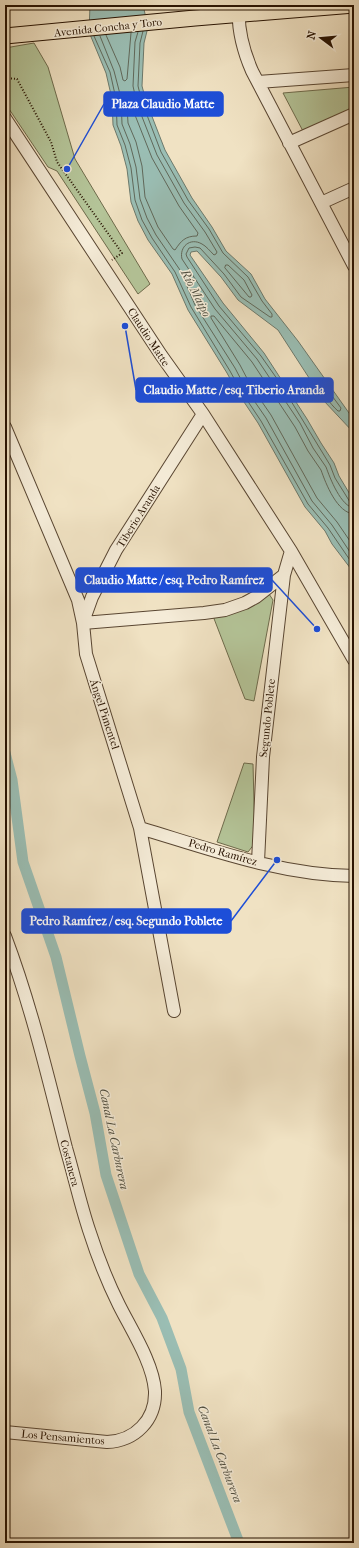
<svg xmlns="http://www.w3.org/2000/svg" width="359" height="1548" font-family="'IM FELL French Canon',serif">
<rect width="100%" height="100%" fill="#f0e2c3"/>
<filter id="stains"><feTurbulence type="fractalNoise" baseFrequency=".005" numOctaves="4"/><feColorMatrix values="0 0 0 0 .2 0 0 0 0 .09 0 0 0 0 .02 0 0 0 .5 -.17"/></filter>
<radialGradient id="worn" r=".72"><stop offset=".6" stop-color="#630" stop-opacity="0"/><stop offset="1" stop-color="#630" stop-opacity=".3"/></radialGradient>
<path fill="#b4c498" stroke="#6e6b4c" d="M34,43L48,67L75,159L150,284L138,294L57,171L48,167L5,103V48Z
M354,87V110L304,133L283,93Z
M269,594L273,600L254,701L245,699L213,616Z
M244,763L253,764L255,843L248,852L217,842Z"/>
<path fill="#9abeb4" stroke="#6c796c" d="M90,5H143L148,27L144,43L142,86L146,101L165,150L192,198L212,227L226,251L251,274L265,299L298,341L354,420V433L324,401L278,330L238,300L221,277L197,251L191,252L190,255L223,303L264,353L307,419L321,443L334,463L339,476L354,501V573L332,544L325,531L305,507L258,423L238,393L227,373L188,310L172,274L148,240L138,221L131,202L127,169L121,146L113,125L112,99L106,73L89,32Z"/>
<g fill="none" stroke-linecap="round" stroke-linejoin="round">
<path stroke="#60685a" stroke-width="1" d="M143,31L140,43L138,86L142,102L161,152L188,200L209,229L223,253L248,277L262,301L272,314V317H270L241,297L224,274L200,248L195,247L189,248L186,254L187,257L219,306L261,356L280,383L330,465L335,478L350,502L354,503
M138,32L135,42L133,86L137,104L157,155L184,203L205,232L217,252L216,254L214,255C210,251 206,246 202,244C190,237 179,247 182,259L215,309L257,359L300,423L313,448L326,467C330,478 341,507 354,508
M106,35L120,67L123,80L125,81L127,79L131,33
M94,36L110,72L116,99L117,125L125,145L131,168L135,200L142,220L152,238L175,272L191,307L230,371L241,391L261,421L308,504L328,528L354,566
M100,36L114,71L121,98L122,124L130,144L136,167L140,199L147,218L156,235L180,270L195,305L235,368L246,389L266,418L312,501L332,525L354,558
M129,104L131,105L152,158L179,206L198,233L197,236C185,236 181,241 175,250L173,249L158,227L145,197L142,166L136,142L128,123L127,106Z
M226,265H228L244,280L252,295L251,297H249L225,268Z
M318,381H321L341,408L340,411H338C329,403 324,394 318,383Z
M354,514C337,513 326,484 321,470L308,451L295,427L252,362L214,316H211V318L240,365L251,386L271,415L317,498L337,522L354,547"/>
<path stroke="#9abeb4" stroke-width="11" d="M5,753L12,780L23,862L56,957L80,1056L95,1113L106,1175L139,1274L162,1318L181,1369L189,1412L239,1543"/>
<g stroke="#594632" stroke-width="14">
<path id="minor" d="M239,5C237,29 243,50 252,71L354,266
M258,82L354,75
M5,118L161,355L203,414L291,551L354,660
M289,143L354,114
M321,203L354,188
M5,427L78,600L83,623L86,654L140,828L174,1011
M83,622L92,597L116,550L203,414
M83,623L204,613L225,610L245,603L256,597L284,575
M140,828C210,849 280,875 354,876
M258,862L263,757L284,575L291,551
M5,936C31,1005 48,1077 66,1148C74,1175 80,1203 89,1230C97,1255 107,1281 119,1305C132,1331 153,1363 155,1391C156,1420 135,1441 107,1442L5,1432"/>
</g>
<g stroke="#271201" stroke-width="17">
<path id="major" d="M5,36L195,18L354,5"/>
</g>
<path stroke="#271201" stroke-width="2" stroke-dasharray="1 2" stroke-linecap="butt" d="M5,78L17,79L51,142L57,162L122,253L112,260"/>
<use href="#minor" stroke="#f5ecd8" stroke-width="12"/>
<use href="#major" stroke="#f0e2c3" stroke-width="15"/>
</g>
<g text-anchor="middle" stroke-width="3" stroke-linejoin="round" paint-order="stroke">
<g font-size="11" fill="#271201" stroke="#f5ecd8">
<text transform="translate(108 27) rotate(-6)" y="4">Avenida Concha y Toro</text>
<text transform="translate(149 337) rotate(57)" y="4">Claudio Matte</text>
<text transform="translate(138 516) rotate(-58)" y="4">Tiberio Aranda</text>
<text transform="translate(105 714) rotate(72)" y="4">Ángel Pimentel</text>
<text transform="translate(267 718) rotate(-84)" y="4">Segundo Poblete</text>
<text transform="translate(223 852) rotate(16)" y="4">Pedro Ramírez</text>
<text transform="translate(70 1163) rotate(75)" y="4">Costanera</text>
<text transform="translate(63 1437) rotate(5)" y="4">Los Pensamientos</text>
</g>
<g font-size="12" font-style="italic" fill="#4f4e40" stroke="#f5ecd8">
<text transform="translate(196 293) rotate(63)" y="4">Río Maipo</text>
<text transform="translate(114 1139) rotate(78)" y="4">Canal La Carburera</text>
<text transform="translate(220 1454) rotate(69)" y="4">Canal La Carburera</text>
</g>
</g>
<path fill="none" stroke="#1d4ed8" stroke-width="1.5" d="M67 169L104 104M125 326L136 390M317 629L272 580M277 860L231 921"/>
<g fill="#1d4ed8" stroke="#f5ecd8" stroke-width="1.5">
<circle cx="67" cy="169" r="4"/>
<circle cx="125" cy="326" r="4"/>
<circle cx="317" cy="629" r="4"/>
<circle cx="277" cy="860" r="4"/>
</g>
<g fill="#1d4ed8" stroke="#1d4ed8" stroke-width="1.5">
<rect x="104" y="92" width="119" height="24" rx="4"/>
<rect x="136" y="378" width="197" height="24" rx="4"/>
<rect x="76" y="568" width="196" height="24" rx="4"/>
<rect x="22" y="909" width="209" height="24" rx="4"/>
</g>
<g font-size="12" text-anchor="middle" font-weight="bold" fill="#fff">
<text x="163" y="108">Plaza Claudio Matte</text>
<text x="234" y="394">Claudio Matte / esq. Tiberio Aranda</text>
<text x="174" y="584">Claudio Matte / esq. Pedro Ramírez</text>
<text x="126" y="925">Pedro Ramírez / esq. Segundo Poblete</text>
</g>
<rect width="359" height="1548" fill="none" stroke="#f0e2c3" stroke-width="20"/>
<rect x="6" y="6" width="347" height="1536" fill="none" stroke="#271201" stroke-width="2"/>
<rect x="10" y="10" width="339" height="1528" fill="none" stroke="#271201"/>
<g transform="translate(321 38) rotate(286)" stroke="#f5ecd8" stroke-width="3" paint-order="stroke">
<path d="M0-3L7 15L0 10L-7 15Z" fill="#271201"/>
<text y="-6" font-size="11" font-weight="bold" text-anchor="middle" fill="#271201">N</text>
</g>
<rect width="100%" height="100%" filter="url(#stains)"/>
<rect width="100%" height="100%" fill="url(#worn)"/>
</svg>
